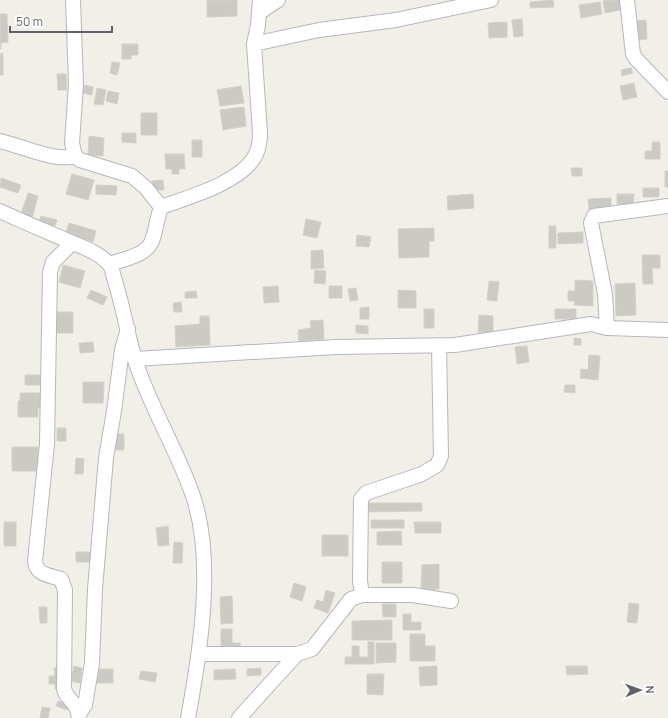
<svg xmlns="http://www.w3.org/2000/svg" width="668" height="718" font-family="Manrope,sans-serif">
<rect width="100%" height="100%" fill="#f1efe8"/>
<path fill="#cccac5" stroke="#d6d1c6" d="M207,0H237V16L207,17Z
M553,0L554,7L530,8V2Z
M612,0H625L626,9L605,13L603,1Z
M600,2L602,14L581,18L579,5Z
M0,14H7L8,42L1,43V49H0Z
M522,19L523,36L514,37L512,20Z
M646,20L647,39L637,40L635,21Z
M507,22V37L489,38L488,23Z
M122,44H138V55H131V59H122Z
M3,53V75H0V54Z
M112,62L120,63L117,75L110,73Z
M631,68L633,73L622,76L621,70Z
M57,74H66L67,90H58Z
M634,83L637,97L623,100L620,86Z
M85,85L93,87L92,95L83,93Z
M241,86L244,103L220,106L217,90Z
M97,88L106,90L103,105L94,104Z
M108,91L119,93L117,104L106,101Z
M244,107L246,126L223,130L220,110Z
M141,113H157V135H141Z
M122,133H136V143L122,142Z
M89,136L104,138L103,156L88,155Z
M192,140H202V157H192Z
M652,142H660V159H645V151H652Z
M165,154H184L185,169H179V174H172V169H166Z
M571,168H582V176H572Z
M665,171H668V187H665Z
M72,174L94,180L88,200L66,194Z
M1,178L21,185L18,193L0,187Z
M163,180L164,190H152V181Z
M96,185L117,186L116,195L96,194Z
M643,188H659V197H643Z
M28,193L38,196L32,218L21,214Z
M473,194L474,208L448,210L447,196Z
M617,194H634L633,204H617Z
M611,198V209L589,210L588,199Z
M41,216L57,220L54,228L39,223Z
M306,219L321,222L317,238L303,235Z
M69,223L96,231L93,242L66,233Z
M549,226H556V248H549Z
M434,228V241H429V257L399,258L398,229Z
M583,232V243L558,244V233Z
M357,235L371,237L369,247L356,246Z
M323,250L324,268L311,269V251Z
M642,255H660V268H652L653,284H643Z
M63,265L85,271L80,288L59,282Z
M315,270L326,271L325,284L314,283Z
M575,280L593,281V306L574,305L575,301H568V291H575Z
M489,281L499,282L497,301L487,300Z
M635,283L636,315L616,316L615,284Z
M278,286L279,302L264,303L263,287Z
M329,286H342V298H329Z
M356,288L358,300L350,301L348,289Z
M91,290L107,297L103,305L87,298Z
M398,290L416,291V308H398Z
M196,291L197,298H185V292Z
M181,302L182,312H174L173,303Z
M369,307V319H360V308Z
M424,309H434V328H424Z
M555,309H576V319H555Z
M57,312H73V333H56Z
M479,315L493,316V333L478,332Z
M200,316H209L210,345L176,347L175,326L200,324Z
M323,320L324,339L299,341L298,330L311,328L310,321Z
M356,325L368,326V334L356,333Z
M574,338L581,339V345H574Z
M93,342L94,352L80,353L79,343Z
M527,346L529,362L517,364L515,347Z
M589,355L600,356L598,380L580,378L581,369L588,370Z
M25,375H40V385H25Z
M83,382H104L103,403H83Z
M565,385H575V393L564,392Z
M20,393H42V408H38V417H18V401H20Z
M57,428H66V441H57Z
M115,434H124V450H114Z
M12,447H38V471H12Z
M76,458L84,459L83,474H75Z
M367,503H422V511L367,512Z
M371,520H404V528H371Z
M4,522H16V546H4Z
M414,522H441V533H415Z
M168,526L169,545L158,546L156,528Z
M401,531L402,545H377V532Z
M322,535H348V556H322Z
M174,542L183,543L182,563H173Z
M76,552H92V562H76Z
M382,562H402V583H382Z
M439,564V589L421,590L422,565Z
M294,583L306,587L302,601L290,597Z
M326,590L335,593L328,613L314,608L317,600L323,602Z
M232,596L233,623L221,624L220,597Z
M629,603L639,604L637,623L627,622Z
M382,604H396V617H383Z
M39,607H47V623H40Z
M403,614H411V622H421V630H403Z
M392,620V640H352V621Z
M221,629H232V643H240L241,651H221Z
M410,634H425V646H435V661H410Z
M368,642H374V664H345V657H352V646H359V657H368Z
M376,643H396V662L376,663Z
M74,666L82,668L80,683L71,681Z
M437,666V685L420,686L419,667Z
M566,666H587L588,674L567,675Z
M54,668H61V690L55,689V684H49V676H55Z
M261,668V675L247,676V669Z
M96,669H113V683H96Z
M235,669L236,679L214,680V670Z
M141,671L157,673L155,682L139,679Z
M367,674H384L383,695L367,694Z
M58,701L69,705L67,710L56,706Z
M42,707L50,708L48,718H40Z"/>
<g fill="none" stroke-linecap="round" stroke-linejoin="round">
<g stroke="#b5b8bc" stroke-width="16">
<path id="street" d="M73,0L76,84L72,143L75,156L80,160L132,176L146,188L161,207
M627,0L633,54L636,59L668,92
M260,12L278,0
M254,44L319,30L396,20L491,0
M0,141C22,146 54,162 75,156
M0,211C21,221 43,230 64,239C78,246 98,251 109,264C112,267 113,274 114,278C123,305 127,333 135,360C150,407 177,449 193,496C215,560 200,653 188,718
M72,243L53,262L50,272L47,444L35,561C36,575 49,575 61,579L65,590L64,689C67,701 77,700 79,718
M110,264C123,259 146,256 152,241C156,230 157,218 161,207C189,197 240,183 255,156C259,149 260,141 260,133L254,44L258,25L260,0
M607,328L605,294L591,223L594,216L668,206
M135,359L336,347L455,345L591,324L607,328L668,330
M362,595L360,581L361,499L366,493L422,474L437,465L441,456L439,346
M199,654H297L312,649L351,599L362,595H413L451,601
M79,714L85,705L92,663L95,589L106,458L114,411L122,350L128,329
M239,718L297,654"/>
</g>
<use href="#street" stroke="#fff" stroke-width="14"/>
</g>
<g transform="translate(640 690) rotate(88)" stroke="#ffffff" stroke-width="3" paint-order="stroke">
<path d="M0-3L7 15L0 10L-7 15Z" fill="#5f6368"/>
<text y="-6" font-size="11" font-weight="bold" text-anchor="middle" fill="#5f6368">N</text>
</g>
<path d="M10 26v6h102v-6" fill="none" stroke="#5f6368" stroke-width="2"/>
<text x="16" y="26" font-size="12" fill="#5f6368" stroke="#ffffff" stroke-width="3" paint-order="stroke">50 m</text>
</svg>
